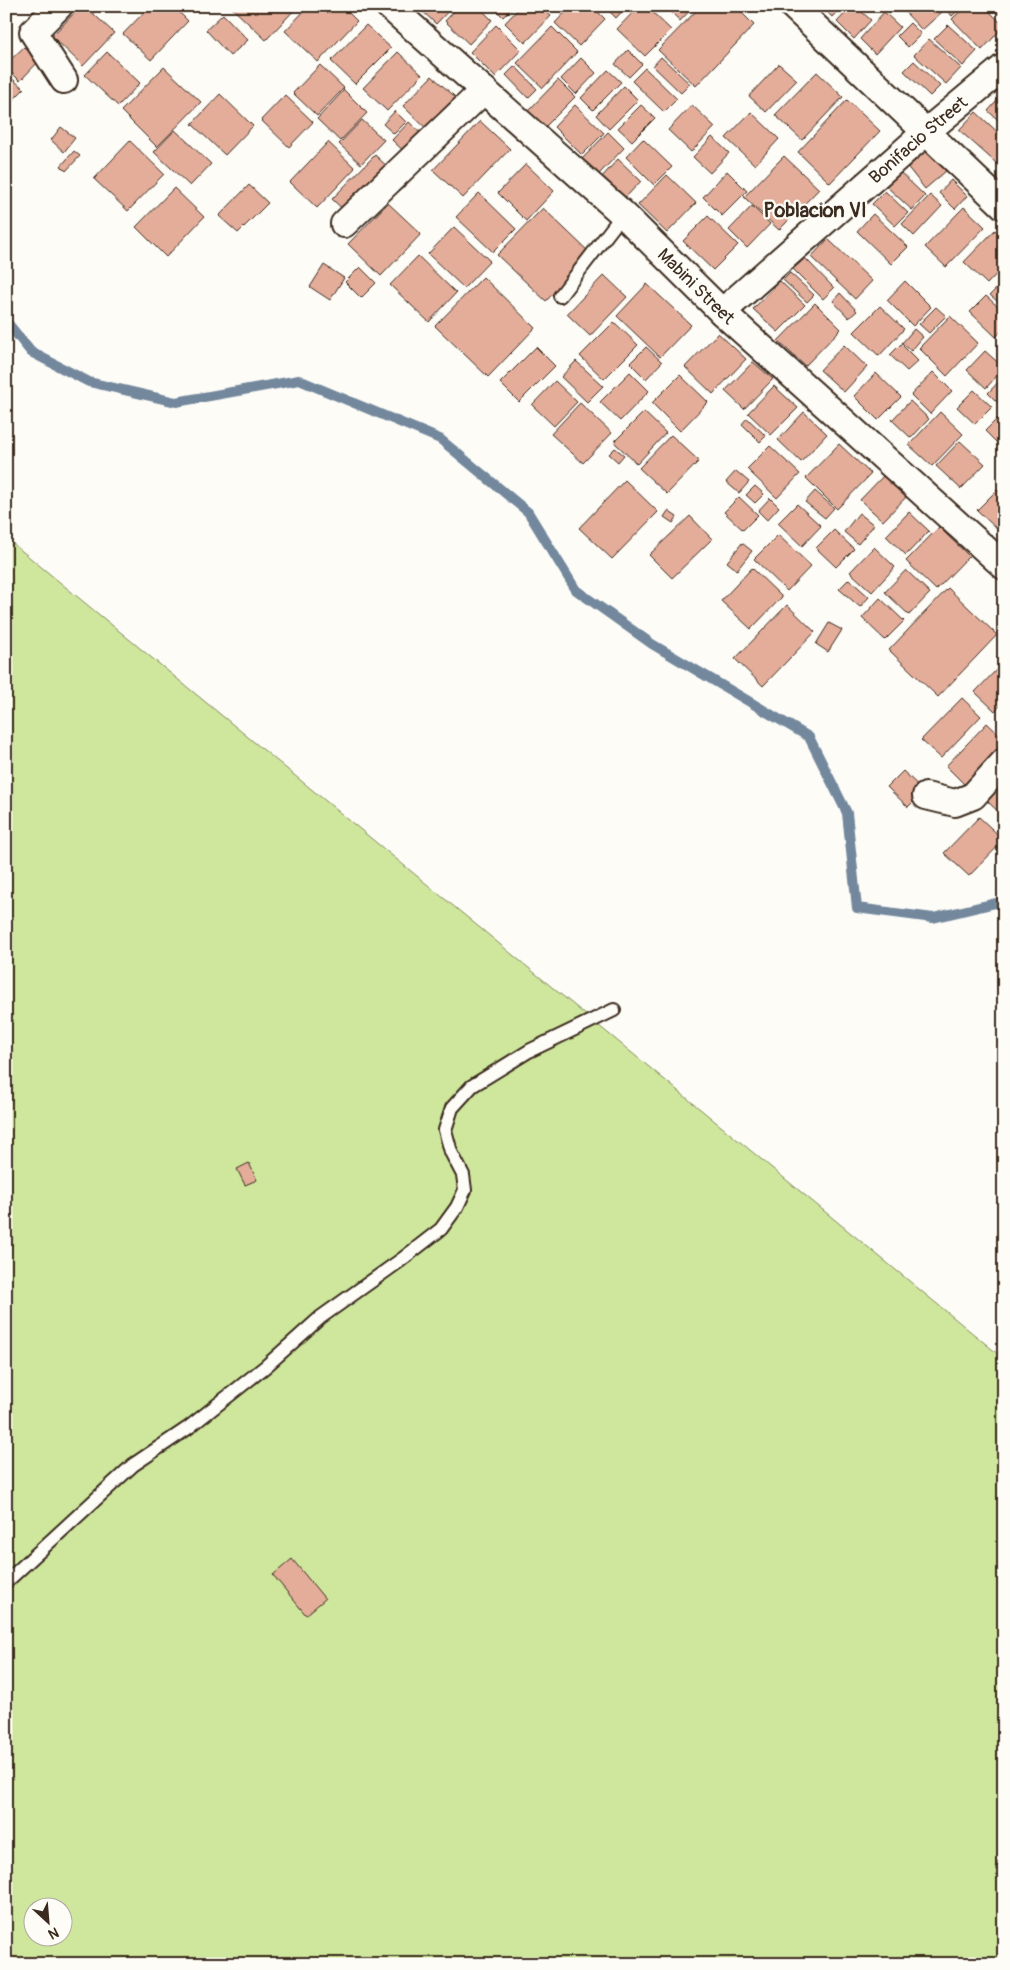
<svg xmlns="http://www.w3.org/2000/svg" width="1010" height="1970" font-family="Pangolin,sans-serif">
<rect width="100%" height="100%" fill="#fdfcf7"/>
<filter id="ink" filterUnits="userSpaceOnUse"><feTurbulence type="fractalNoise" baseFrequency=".02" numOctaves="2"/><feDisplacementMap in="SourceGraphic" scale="10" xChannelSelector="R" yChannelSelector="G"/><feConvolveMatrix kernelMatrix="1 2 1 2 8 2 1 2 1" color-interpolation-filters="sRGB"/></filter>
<g filter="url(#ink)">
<path fill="#cee79d" stroke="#84885e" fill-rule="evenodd" d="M6,538L1004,1359V1964H6ZM32,1908H62V1938H32Z"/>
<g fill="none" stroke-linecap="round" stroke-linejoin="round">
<path stroke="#73889d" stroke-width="10" d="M6,321L31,352L89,382L176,402L299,380L440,439L528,512L576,590L652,644L809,737L847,813L857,908L933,918L1004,901"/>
</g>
<path fill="#e4ad9a" stroke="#3b2a1e" d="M81,6H85L114,33L83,66L52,36Z
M150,6H173L188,21L151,60L123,34Z
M234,6H298L266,40L232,8Z
M309,6H342L357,21L318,62L285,31Z
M417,6H453L436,24Z
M459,6H478L492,20L469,44L445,21Z
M492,6H514L503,17Z
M521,6H540L551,16L525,43L505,23Z
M571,6H592L605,19L579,46L555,23Z
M604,6H627L616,18Z
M639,6H646L671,30L645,56L617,29Z
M665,6H694L680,21Z
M701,6H735L754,25L696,86L658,50Z
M821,6H842L832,17Z
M852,6H855L871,20L854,39L837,22Z
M909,6H936L942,12L922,30L904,11Z
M944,6H963L952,16Z
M966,6H984L1004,26L982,50L952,19Z
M991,6H1004V19Z
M884,12L900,27L875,54L860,39Z
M223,14L248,40L230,56L206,30Z
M910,23L921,34L908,47L897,36Z
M366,25L391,48L355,84L331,61Z
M496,25L521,50L495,77L470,52Z
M948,25L977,51L963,66L934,39Z
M552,27L577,52L543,88L517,63Z
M929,39L961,68L946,84L914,55Z
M24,47L39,61L20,81L6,67V64Z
M628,50L642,64L629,77L615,64Z
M107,52L140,83L118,106L85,75Z
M398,52L422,75L387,111L363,88Z
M661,57L690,84L681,93L653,66Z
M581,58L596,73L576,94L561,79Z
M914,61L940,86L930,96L904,71Z
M779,64L797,80L766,112L749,96Z
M320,65L344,88L317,116L293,93Z
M515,66L537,89L528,98L506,75Z
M164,67L201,102L157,147L121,111Z
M645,68L677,99L664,112L632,81Z
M608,70L621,82L593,110L581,98Z
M817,72L843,97L802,140L775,115Z
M6,73L24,89L6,107Z
M432,76L464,105L434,136L403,106Z
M558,80L575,97L545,127L528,111Z
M624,86L638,100L609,129L596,115Z
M344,90L367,113L340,141L317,119Z
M1004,93V125L988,111Z
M220,94L253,126L225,155L192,124Z
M285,95L313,122L289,147L261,120Z
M847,100L880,131L830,183L798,152Z
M575,105L604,133L582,155L554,127Z
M641,105L655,118L632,141L618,128Z
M692,105L715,127L691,152L668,130Z
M395,111L406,122L394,134L383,124Z
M751,112L779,139L755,165L726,138Z
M976,112L1004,138V170L959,130Z
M362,120L384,140L361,164L339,144Z
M480,121L510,149L463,198L433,170Z
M409,122L428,140L411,158L392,140Z
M61,127L75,138L64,152L51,140Z
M175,130L211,164L190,186L154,152Z
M608,132L624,148L599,174L582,159Z
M712,137L729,153L710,173L693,157Z
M643,139L672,167L654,185L626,157Z
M130,141L164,174L128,211L94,179Z
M328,142L355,168L317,208L290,182Z
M927,148L946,171L925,189L906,165Z
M74,151L80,156L66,171L61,166Z
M375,155L393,172L350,216L332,199Z
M784,156L819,189L779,230L744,197Z
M618,159L641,181L624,199L601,178Z
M526,164L554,191L526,221L498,193Z
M727,171L747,191L722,216L703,197Z
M900,172L925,196L912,210L886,186Z
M667,175L696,203L667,233L638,205Z
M951,180L967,196L955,209L939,193Z
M249,185L268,203L238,233L219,216Z
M174,188L204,217L166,257L136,227Z
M885,191L908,213L895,226L872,204Z
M479,193L516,229L493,252L456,217Z
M930,195L942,206L914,236L902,224Z
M388,203L421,234L381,276L348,244Z
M752,206L770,224L747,248L729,230Z
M964,207L985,227L946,267L925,247Z
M543,208L591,254L546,301L497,255Z
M873,214L908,247L891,264L857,231Z
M708,216L738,245L713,270L683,241Z
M454,227L490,261L464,288L428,254Z
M995,230L1004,238V266L987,284L964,262Z
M828,239L872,281L855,299L811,257Z
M418,256L456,293L429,322L390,285Z
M805,258L834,288L823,299L793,269Z
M324,265L344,278L330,300L310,287Z
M360,267L376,283L361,298L345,282Z
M790,273L814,295L807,302L783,280Z
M604,275L627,297L590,336L567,314Z
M483,277L535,328L488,377L435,326Z
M780,281L805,305L778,332L753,309Z
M905,281L931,307L913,326L887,300Z
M1004,281V307L990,295Z
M647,284L691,325L660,357L617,316Z
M840,293L857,311L849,318L833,301Z
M986,296L1004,312V328L996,337L970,312Z
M815,303L841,329L805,366L778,341Z
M880,306L904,329L879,356L854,332Z
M936,307L946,316L929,333L919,324Z
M950,316L978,343L947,376L919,348Z
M614,322L638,345L604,379L580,356Z
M914,329L923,337L911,351L902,343Z
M718,333L746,359L713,394L685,367Z
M901,344L918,361L907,371L890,355Z
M844,345L867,367L844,392L820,370Z
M536,347L555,366L519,402L500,383Z
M646,347L662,362L646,379L630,363Z
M985,351L1004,368L986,388L967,370Z
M576,361L603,386L587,402L561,377Z
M753,362L773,379L744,409L725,391Z
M630,372L649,391L620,421L600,402Z
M933,372L952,391L930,414L911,395Z
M876,373L901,397L878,420L854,396Z
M680,375L708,402L680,431L652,403Z
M1004,376V399L999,404L988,393Z
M555,381L577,402L554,426L532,405Z
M774,386L798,408L771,435L748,413Z
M974,390L992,407L975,424L957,407Z
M910,401L929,419L911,438L892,420Z
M580,403L612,433L583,463L551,434Z
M644,412L666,433L637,464L614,442Z
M804,412L827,434L801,462L778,440Z
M940,412L963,434L932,466L909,445Z
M1004,412V445L1001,447L985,431Z
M747,418L766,436L760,442L742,424Z
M671,435L699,461L667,494L639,468Z
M960,441L985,464L961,489L936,466Z
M839,444L871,474L837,509L806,478Z
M770,446L800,474L777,498L747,469Z
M615,448L624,455L618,462L609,454Z
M736,471L749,482L739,493L726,482Z
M887,472L910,493L883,521L860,500Z
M625,480L658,512L612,559L579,528Z
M755,486L764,494L755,503L746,495Z
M997,490L1004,496V526L999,531L977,510Z
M815,491L834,508L825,518L805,502Z
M739,497L758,515L743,530L724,512Z
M770,498L779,507L767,520L758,511Z
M797,504L821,526L802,546L778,523Z
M668,511L677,517L673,523L664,517Z
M909,512L929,531L906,555L886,536Z
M859,513L874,525L858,544L844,532Z
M690,516L712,539L672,578L649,555Z
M939,527L969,556L936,590L906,561Z
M834,530L854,549L836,567L816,548Z
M778,535L811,566L787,591L754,559Z
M742,543L752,551L737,570L727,562Z
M874,547L895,567L872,592L850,572Z
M752,568L782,597L751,629L721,601Z
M906,570L930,593L909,615L885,592Z
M849,579L869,597L860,607L839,589Z
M948,588L997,635L938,697L889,650Z
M880,598L904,621L885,640L862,618Z
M787,605L815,632L763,686L735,659Z
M829,623L842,630L828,652L816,644Z
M1000,666L1004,669V702L995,711L975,692Z
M962,698L981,716L941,758L921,740Z
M987,723L1004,739V757L971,791L946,766Z
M903,771L924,791L908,807L887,787Z
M1004,783V817L987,801Z
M979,817L1004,840L969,876L944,853Z
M249,1163L257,1180L245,1185L237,1169Z
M292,1559L325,1599L306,1615L273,1575Z"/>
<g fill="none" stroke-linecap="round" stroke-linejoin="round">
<g stroke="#3b2a1e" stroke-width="16">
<path id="lane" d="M560,296L623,214
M6,1582L133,1465L188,1428L265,1367L321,1317L401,1260L441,1229L457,1207L465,1190L463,1175L451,1152L445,1130L452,1108L472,1086L529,1051L614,1010"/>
</g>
<g stroke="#3b2a1e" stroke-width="30">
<g id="street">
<path d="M59,6L33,32L64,80"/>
<path id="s1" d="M389,6L623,214L722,312L1004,566"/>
<path d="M793,6L1004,206"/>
<path d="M344,224L484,90"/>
<path id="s2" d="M722,312L926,132L1004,67"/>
<path d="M926,796L955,803L973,796L1004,762"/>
</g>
</g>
<use href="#lane" stroke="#fdfcf7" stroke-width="12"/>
<use href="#street" stroke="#fdfcf7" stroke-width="26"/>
</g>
</g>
<g text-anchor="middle" stroke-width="4.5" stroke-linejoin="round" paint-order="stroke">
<g font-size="18" fill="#3b2a1e" stroke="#fdfcf7">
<text dy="6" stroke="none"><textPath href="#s2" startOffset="261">Bonifacio Street</textPath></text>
<text dy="6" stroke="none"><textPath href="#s1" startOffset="416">Mabini Street</textPath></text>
</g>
<g font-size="20" font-weight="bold" fill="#3b2a1e" stroke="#fdfcf7">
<text x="815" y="217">Poblacion VI</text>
</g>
</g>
<rect width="1010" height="1970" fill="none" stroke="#fdfcf7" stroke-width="25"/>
<rect x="12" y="12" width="985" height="1945" fill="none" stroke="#3b2a1e" stroke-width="2" filter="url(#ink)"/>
<g transform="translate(48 1922) rotate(154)"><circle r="24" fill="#fdfcf7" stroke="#afa8a0"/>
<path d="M0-4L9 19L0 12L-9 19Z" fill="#3b2a1e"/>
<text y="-8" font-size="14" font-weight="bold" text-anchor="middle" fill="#3b2a1e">N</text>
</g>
</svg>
